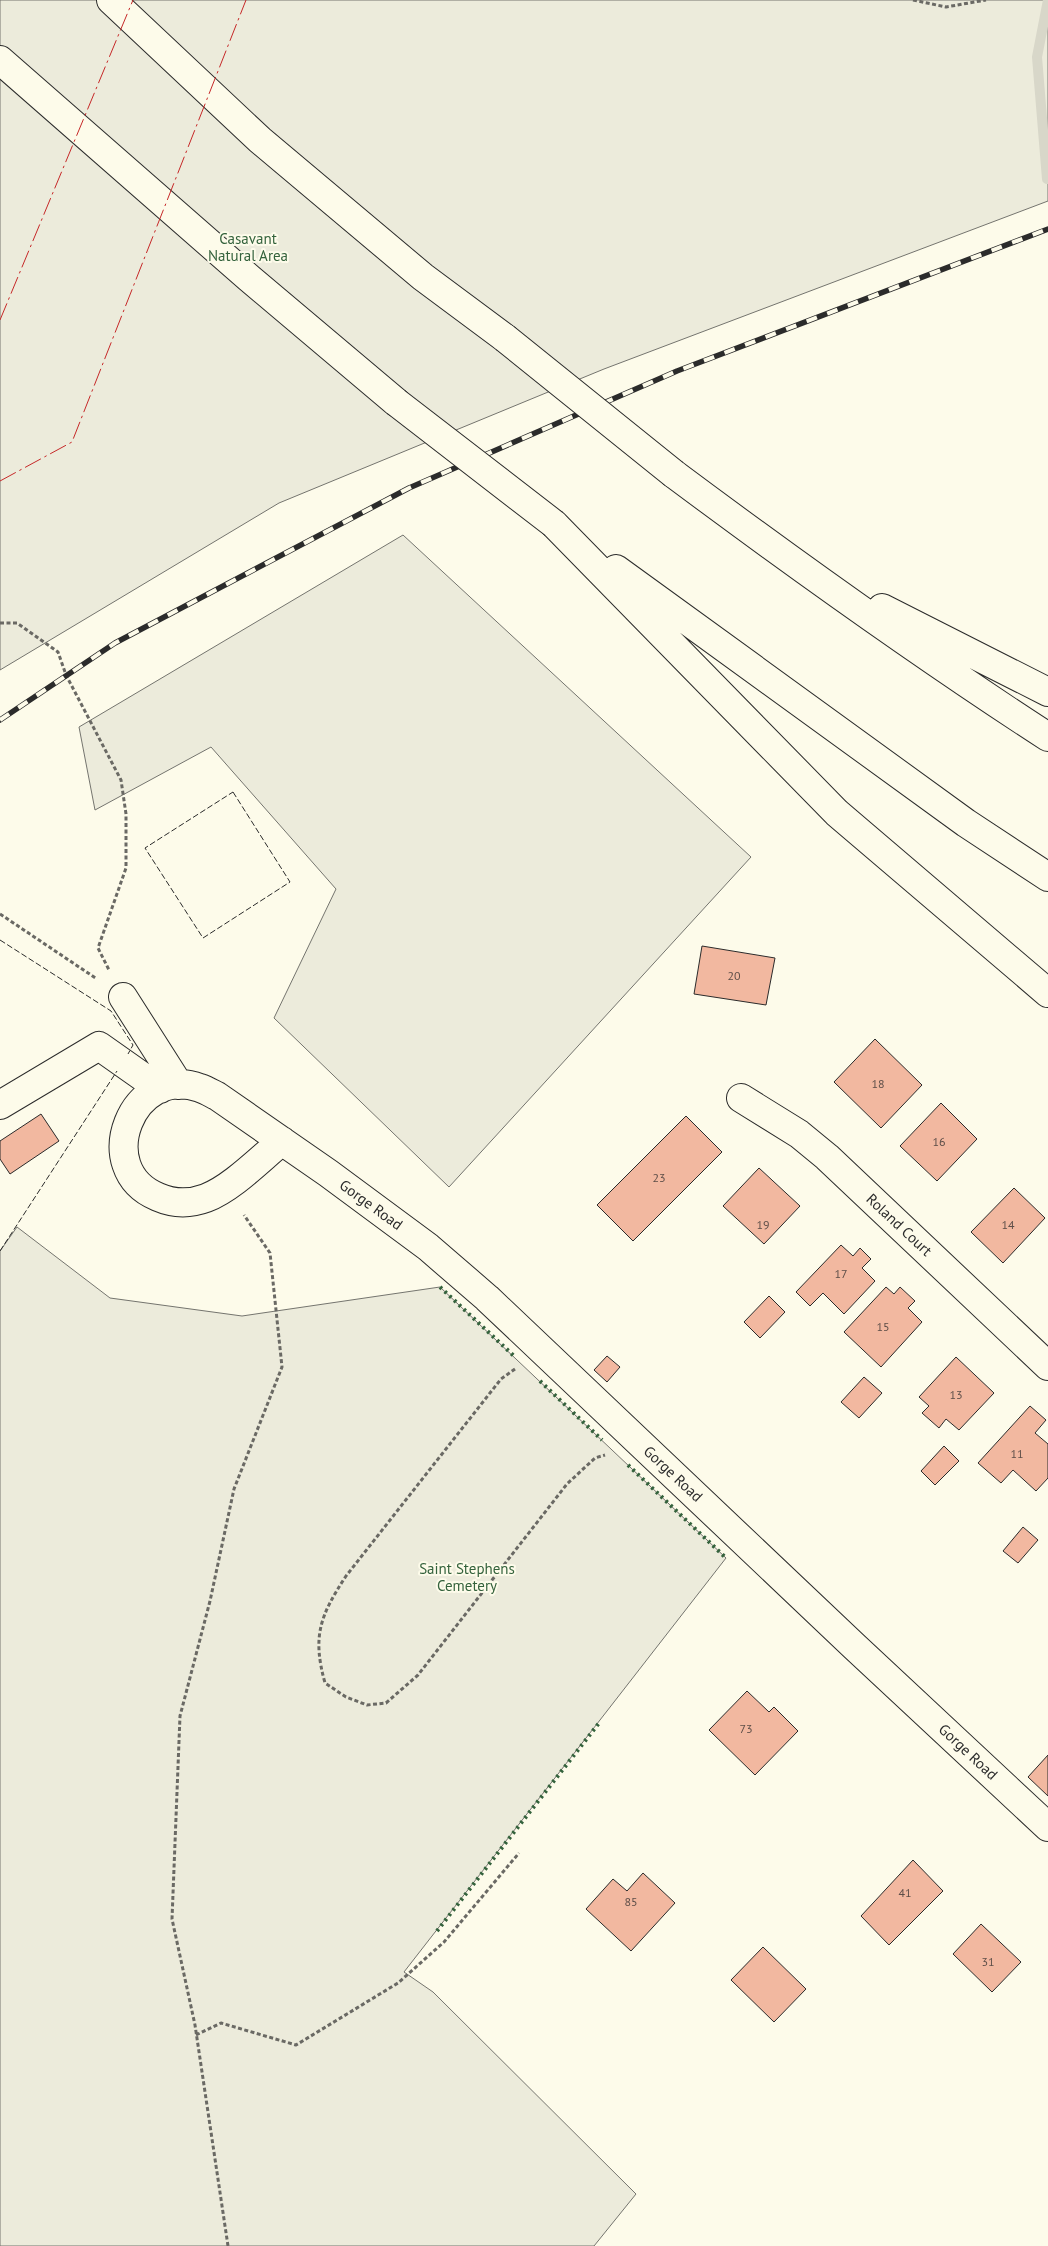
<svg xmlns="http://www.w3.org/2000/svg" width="1048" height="2246" font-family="'PT Sans',sans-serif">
<rect width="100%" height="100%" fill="#fdfbea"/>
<path fill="#ecebdb" stroke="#74746e" d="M0,0H1048V201L604,369L279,503L0,670Z
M403,535L751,857L449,1187L274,1018L336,889L211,747L95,810L79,727Z
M17,1227L110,1298L242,1316L440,1287L726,1558L404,1972L433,1992L636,2194L594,2246H0V1251Z"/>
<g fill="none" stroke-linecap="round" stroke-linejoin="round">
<path stroke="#d8d7c9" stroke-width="10" d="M1047,179L1037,57L1048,0"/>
</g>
<path fill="#f2b8a0" stroke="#2b2b2b" d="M702,946L775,958L766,1005L694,994Z
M875,1039L922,1085L881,1128L834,1082Z
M941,1103L977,1139L937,1181L900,1146Z
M41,1114L59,1141L10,1174L0,1159V1141Z
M686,1116L722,1152L633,1241L597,1205Z
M759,1168L800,1206L764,1244L723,1206Z
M1014,1188L1045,1218L1003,1263L971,1232Z
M841,1245L853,1256L860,1248L871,1259L862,1268L875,1281L844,1314L823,1293L810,1306L796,1292Z
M886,1287L894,1294L900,1287L915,1301L908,1308L922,1322L881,1367L844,1332Z
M769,1296L785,1312L760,1338L744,1322Z
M607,1356L620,1367L607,1382L594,1370Z
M956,1357L994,1393L959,1430L946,1419L939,1428L922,1413L929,1406L919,1397Z
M864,1377L882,1393L859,1418L841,1402Z
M1030,1406L1046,1420L1035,1433L1048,1444V1478L1036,1491L1013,1470L1001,1483L978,1463Z
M944,1446L959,1461L935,1485L921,1471Z
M1023,1527L1038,1540L1018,1563L1003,1551Z
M747,1691L769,1712L774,1707L798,1731L755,1775L709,1730Z
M1048,1755V1796L1028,1777Z
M913,1860L943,1891L889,1945L861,1916Z
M643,1873L675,1903L631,1951L586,1909L613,1879L627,1891Z
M981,1924L1021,1962L992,1992L953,1954Z
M763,1947L806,1989L774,2022L731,1980Z"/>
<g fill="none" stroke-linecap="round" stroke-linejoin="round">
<g stroke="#2b2b2b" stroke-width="30">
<path id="minor" d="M123,997L179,1085
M741,1098L799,1134L827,1157L1048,1366
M0,1105L99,1046L160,1089
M282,1141C260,1159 232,1188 206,1198C190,1204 174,1204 158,1197C90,1169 133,1063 200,1088C206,1090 211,1093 217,1096L328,1173L428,1247L487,1298L854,1646L1048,1827"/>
</g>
<g stroke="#2b2b2b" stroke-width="30">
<path id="highway" d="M111,0L260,140L423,277L505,338
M0,60L249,278L396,402
M674,474C796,565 920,654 1048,737
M554,524L837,813L1048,993
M616,569L966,823L1048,877
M882,608L1048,692"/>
</g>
<path stroke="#6a6964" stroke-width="3" stroke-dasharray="4 2.5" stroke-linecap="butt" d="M913,0L946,7L986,0
M0,623H17L58,652L66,675L121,780L126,814V868L98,948L109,970
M0,914L97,979
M515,1369L501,1379L346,1576C320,1616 312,1636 325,1683L346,1697L367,1705L386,1703L418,1675L567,1484L595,1458L605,1455
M196,2035L221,2023L296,2045L398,1983L444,1942L519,1853
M228,2246L195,2025L172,1919L180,1716L210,1601L234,1489L282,1367L270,1253L244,1215"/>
<use href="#minor" stroke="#fdfbea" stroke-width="28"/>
<use href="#highway" stroke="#fdfbea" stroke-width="28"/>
<g stroke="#2b2b2b" stroke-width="5.5">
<path id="rail" d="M0,720L115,643L409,488L677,371L1048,229"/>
</g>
<use href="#rail" stroke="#fdfbea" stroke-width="4" stroke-dasharray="11" stroke-linecap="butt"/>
<g stroke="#2b2b2b" stroke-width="30" stroke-linecap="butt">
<path id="highway-bridge" d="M505,338L674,474
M396,402L554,524"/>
</g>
<use href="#highway-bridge" stroke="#fdfbea" stroke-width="28"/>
<path stroke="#34623c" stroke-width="4" stroke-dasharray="2.5 4" stroke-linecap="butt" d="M440,1287L514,1356
M540,1381L602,1440
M628,1465L726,1558
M437,1931L599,1723"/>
<path stroke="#2b2b2b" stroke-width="1" stroke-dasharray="6 2.5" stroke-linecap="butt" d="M233,792L290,882L203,938L145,848Z
M0,940L111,1011L133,1045L128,1054
M0,1251L117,1071"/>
<path stroke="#c62828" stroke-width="1" stroke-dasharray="18 4 2.5 4" stroke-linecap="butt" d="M0,320L133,0
M0,481L72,442L246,0"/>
</g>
<g text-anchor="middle" stroke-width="4" stroke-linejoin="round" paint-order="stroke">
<g font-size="12" fill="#5d4e48">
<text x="734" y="980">20</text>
<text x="878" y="1088">18</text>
<text x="939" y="1146">16</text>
<text x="659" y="1182">23</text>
<text x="763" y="1229">19</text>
<text x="1008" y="1229">14</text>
<text x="841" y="1278">17</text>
<text x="883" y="1331">15</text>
<text x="956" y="1399">13</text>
<text x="1017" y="1458">11</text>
<text x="746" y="1733">73</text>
<text x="905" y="1897">41</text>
<text x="631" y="1906">85</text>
<text x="988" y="1966">31</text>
</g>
<g font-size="15" fill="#34623c" stroke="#fdfbea">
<text x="248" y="244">Casavant<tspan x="248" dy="17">Natural Area</tspan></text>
<text x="467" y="1574">Saint Stephens<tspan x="467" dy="17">Cemetery</tspan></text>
</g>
<g font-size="15" fill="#2b2b2b" stroke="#fdfbea">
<text transform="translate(371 1205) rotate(36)" y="5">Gorge Road</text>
<text transform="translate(899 1225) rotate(43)" y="5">Roland Court</text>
<text transform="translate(673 1474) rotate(43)" y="5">Gorge Road</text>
<text transform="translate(968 1752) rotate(43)" y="5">Gorge Road</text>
</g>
</g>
</svg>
